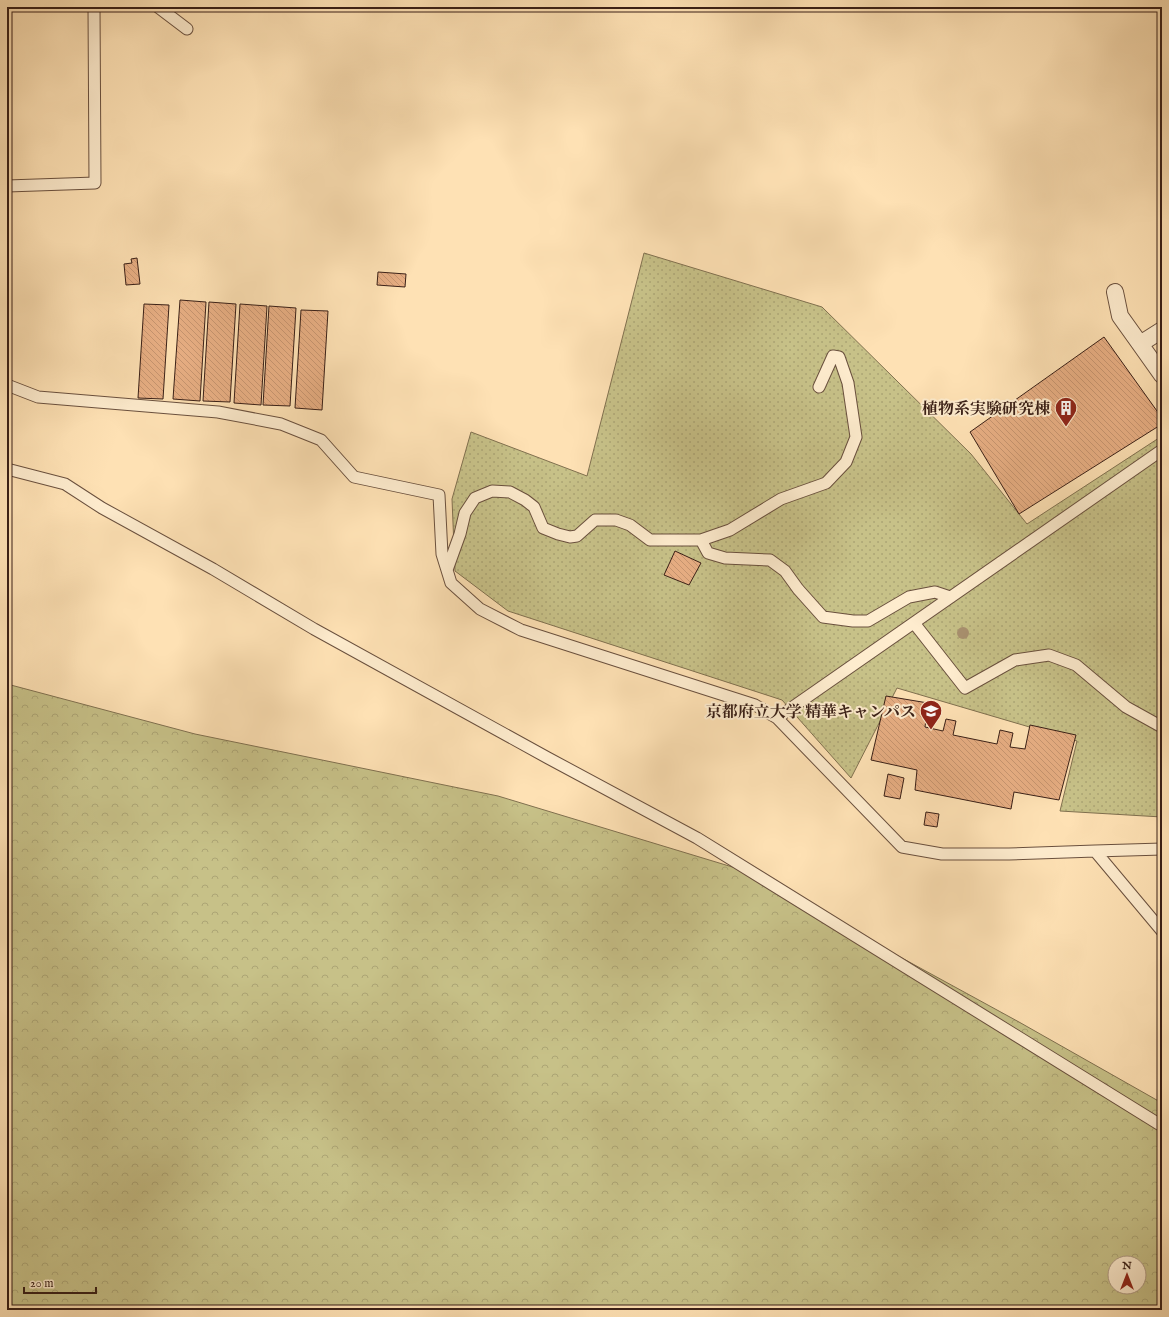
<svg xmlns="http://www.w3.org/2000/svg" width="1169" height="1317" font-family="'IM FELL English','Noto Serif JP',serif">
<defs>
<pattern id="grass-dots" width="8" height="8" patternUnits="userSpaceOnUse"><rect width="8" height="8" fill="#c7c188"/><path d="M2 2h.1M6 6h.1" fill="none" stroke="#aca575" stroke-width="1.8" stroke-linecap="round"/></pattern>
<pattern id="forest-crowns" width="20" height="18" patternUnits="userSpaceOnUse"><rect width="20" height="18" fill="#c7c188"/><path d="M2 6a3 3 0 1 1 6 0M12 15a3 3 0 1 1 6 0" fill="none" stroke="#aca575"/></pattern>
<pattern id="building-back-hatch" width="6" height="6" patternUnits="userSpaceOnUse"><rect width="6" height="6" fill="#e7ae83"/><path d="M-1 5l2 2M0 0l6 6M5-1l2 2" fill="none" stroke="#c79570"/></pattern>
</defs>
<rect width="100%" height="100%" fill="#fee1b4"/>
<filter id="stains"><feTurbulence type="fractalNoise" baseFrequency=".005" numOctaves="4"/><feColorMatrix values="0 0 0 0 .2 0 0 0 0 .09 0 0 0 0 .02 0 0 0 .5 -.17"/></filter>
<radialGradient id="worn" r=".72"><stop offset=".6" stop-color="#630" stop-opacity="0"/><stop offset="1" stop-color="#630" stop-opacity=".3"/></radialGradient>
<path fill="url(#grass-dots)" stroke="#80704f" d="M644,253L822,307L971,454L1027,524L1162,436V817L1060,811L1077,741L897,688L851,778L782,700L508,611L455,571L452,499L471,432L587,476Z"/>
<path fill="url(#forest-crowns)" stroke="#80704f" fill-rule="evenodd" d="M7,684L195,734L498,796L739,869L1019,1022L1162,1103V1310H7ZM1115,1263H1139V1287H1115Z"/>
<path fill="url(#building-back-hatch)" stroke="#391f16" d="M137,258L140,284L126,285L124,264L132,263L131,259Z
M378,272L406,274L405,287L377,285Z
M180,300L206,302L200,401L173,399Z
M209,302L236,304L230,402L203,401Z
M144,304L169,305L163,399L138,398Z
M240,304L267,306L261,405L234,403Z
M269,306L296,308L290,406L263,405Z
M301,310L328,311L322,410L295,408Z
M1104,337L1162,418V424L1019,514L970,432Z
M675,551L701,563L689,585L664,575Z
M886,696L928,703L925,727L943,731L946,719L956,721L953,735L997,744L1000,730L1013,733L1010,747L1025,749L1030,725L1076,735L1059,800L1014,792L1011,809L915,790L917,770L871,760Z
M888,774L904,778L900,799L884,796Z
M926,812L939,814L937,827L924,825Z"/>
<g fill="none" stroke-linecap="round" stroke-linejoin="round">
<g stroke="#6a503e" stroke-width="13">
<path id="service" d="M158,7L187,29
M7,186L95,183L94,7
M7,385L38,397L218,412L281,424L321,440L354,477L439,495L442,554L451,583L480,609L521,630L755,705L777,718L902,847L942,854H1009L1095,851L1162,931
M819,387L833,356L839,357L848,383L856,437L846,462L826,483L781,499L730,530L701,540L708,553L725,558L770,560L785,571L798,589L823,617L853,621H868L909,597L935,592L950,597
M7,469L65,484L102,508L213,569L314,629L548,758L697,838L1162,1126
M447,570L460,534L465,513L475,498L492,491L510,492L525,500L534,507L543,528L558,534L570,537L577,536L595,520H616L630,525L650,540H701
M914,623L965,688L1015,660L1049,655L1076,665L1126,707L1162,727
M777,718L1162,450
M1095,851L1162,849"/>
</g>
<g stroke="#6a503e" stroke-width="18">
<path id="pedestrian" d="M1115,292L1120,316L1140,344L1162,330
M1140,344L1162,375"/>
</g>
<use href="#service" stroke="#feecce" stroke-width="11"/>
<use href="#pedestrian" stroke="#feecce" stroke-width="16"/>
</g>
<circle fill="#a99170" cx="963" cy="633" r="6"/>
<defs>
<g id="building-pin" transform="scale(1.15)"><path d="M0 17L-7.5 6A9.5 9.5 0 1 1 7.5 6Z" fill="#8f2418" stroke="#feecce"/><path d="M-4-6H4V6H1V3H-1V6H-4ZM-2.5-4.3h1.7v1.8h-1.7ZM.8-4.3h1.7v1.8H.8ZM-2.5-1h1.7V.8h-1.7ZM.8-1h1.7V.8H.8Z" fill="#fff"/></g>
<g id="university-pin" transform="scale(1.15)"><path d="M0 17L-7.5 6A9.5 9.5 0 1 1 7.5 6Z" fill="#8f2418" stroke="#feecce"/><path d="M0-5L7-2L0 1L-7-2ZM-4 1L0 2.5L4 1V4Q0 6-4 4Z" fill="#fff"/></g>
</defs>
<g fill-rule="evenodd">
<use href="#building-pin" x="1066" y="408"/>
<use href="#university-pin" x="931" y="711"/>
</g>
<g text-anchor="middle" stroke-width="4" stroke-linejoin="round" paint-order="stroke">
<g font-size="16" font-weight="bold" fill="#391f16" stroke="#feecce" text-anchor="end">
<text x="1050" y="414">植物系実験研究棟</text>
<text x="916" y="717">京都府立大学 精華キャンパス</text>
</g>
</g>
<rect width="1169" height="1317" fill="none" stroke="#fee1b4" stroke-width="24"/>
<rect x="8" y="8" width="1153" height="1301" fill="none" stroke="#391f16" stroke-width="2"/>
<rect x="12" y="12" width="1145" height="1293" fill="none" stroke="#391f16"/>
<g transform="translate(1127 1275)"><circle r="19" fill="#feecce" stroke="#af9a84"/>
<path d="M0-3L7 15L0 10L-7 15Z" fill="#8f2418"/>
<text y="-6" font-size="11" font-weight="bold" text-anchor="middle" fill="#391f16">N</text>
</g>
<path d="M24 1287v6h72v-6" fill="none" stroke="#391f16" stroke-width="2"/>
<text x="30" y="1287" font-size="12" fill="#391f16" stroke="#feecce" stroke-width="3" paint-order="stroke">20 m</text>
<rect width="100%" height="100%" filter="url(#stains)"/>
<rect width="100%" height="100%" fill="url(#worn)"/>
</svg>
